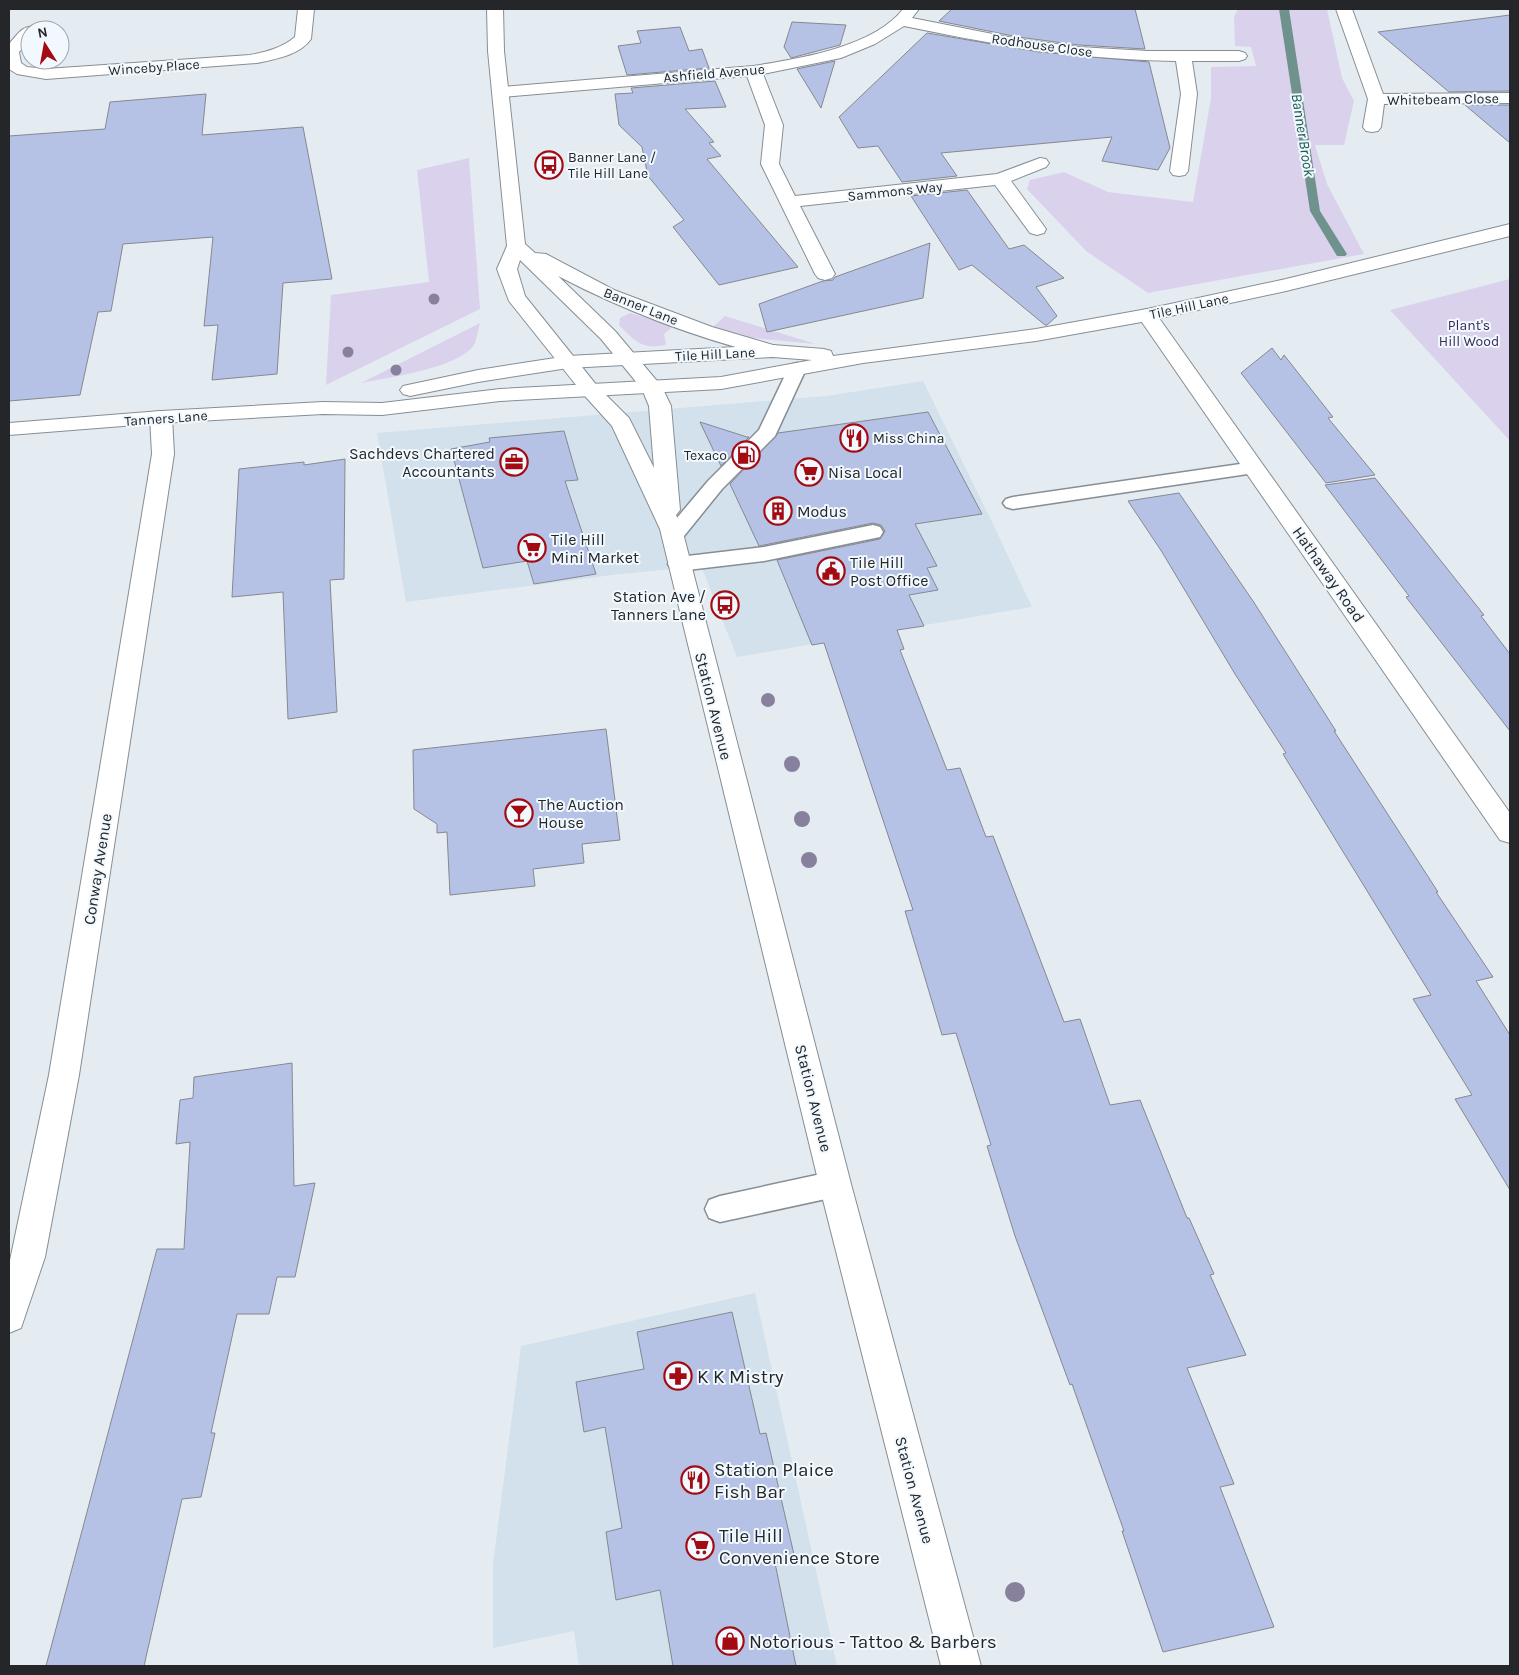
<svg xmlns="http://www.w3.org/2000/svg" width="1519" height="1675" font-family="Karla,sans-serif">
<rect width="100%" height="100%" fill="#e4ecf2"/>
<path fill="#d2e1ec" d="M923,381L993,524L1032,607L737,657L701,566L612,575L406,602L377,433L826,396Z
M755,1293L837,1666H579L574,1631L493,1648V1564L521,1346Z"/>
<path fill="#dad2ec" d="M1238,9H1327L1342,78L1354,101L1344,145H1315L1327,184L1364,254L1148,293L1086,251L1027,189L1030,180L1064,172L1108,192L1193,202L1211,98V67L1256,66L1251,47L1235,46L1234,17Z
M469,158L480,309L326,385L331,295L429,282L417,170Z
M1510,279V441L1390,310Z
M630,313L674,326L664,334L666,345C641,350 635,341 619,325L620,318Z
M725,316L816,344L742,337L712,328Z
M480,323C478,329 477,340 474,345C457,369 389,377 361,383Z"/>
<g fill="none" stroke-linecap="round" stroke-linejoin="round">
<path fill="#70928c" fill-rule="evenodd" d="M1279,9H1289L1320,211L1347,254L1345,256H1337L1310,211Z"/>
</g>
<path fill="#b6c2e5" stroke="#858890" d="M952,9H1135L1145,49L1079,45L1018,37L939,21Z
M1510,15V91L1449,92L1378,32Z
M792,22L846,25L840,45L791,58L784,47Z
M680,27L689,51L702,49L709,68L627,75L618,46L641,43L637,31Z
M927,33L1039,52L1149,62L1170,148L1158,170L1102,161L1112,137L941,153L957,176L902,182L878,146L858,148L839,117Z
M835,61L821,108L797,69Z
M715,81L726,107L685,109L714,142L709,143L721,156L707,159L798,267L719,285L673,227L684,220L648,176L642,147L619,125L615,94L633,93L631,88Z
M206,94L202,135L303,127L332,279L283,283L277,374L212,380L218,325L204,326L213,237L123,244L111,311L98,312L80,395L9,401V136L105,129L110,102Z
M1465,105H1510V143Z
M967,190L1009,249L1024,245L1064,278L1036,287L1057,316L1047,325H1045L972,265L959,270L911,196Z
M930,243L923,298L767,332L759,304L823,281L833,280L835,277Z
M1272,348L1281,360L1284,355L1333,417L1328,418L1375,475L1326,483L1241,373Z
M928,412L982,514L915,524L937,566L927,568L938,590L909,595L924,626L897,630L904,649L900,650L947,770L960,768L986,837L993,836L1064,1022L1080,1019L1110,1105L1140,1100L1187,1218H1189L1214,1274L1210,1275L1246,1355L1187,1368L1234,1484L1220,1487L1274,1627L1163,1652L1122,1531H1124L1072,1384L1070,1385L1015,1236L987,1146L991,1145L956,1033L942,1035L905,911L913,910L824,643L812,645L777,560L880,539L885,531L881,525L873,523L759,546L730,484L778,433Z
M700,422L747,437H749L721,466Z
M564,431L578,480L565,481L596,574L534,584L527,561L483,568L451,449L490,442L489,438Z
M345,459L344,579L330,580L337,712L288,719L283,592L232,597L239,469L304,462V465Z
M1375,478L1484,615L1481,616L1510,654V731L1406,597L1409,596L1325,485Z
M1179,493L1253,601L1336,731H1334L1438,892H1436L1493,977L1476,981L1510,1035V1190L1455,1099L1472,1095L1413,999L1431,995L1283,754L1286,753L1235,674L1162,552L1128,501Z
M606,729L620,840L582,844L584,863L533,869L535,886L450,895L447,832L437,833V824L414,809L413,750Z
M292,1063L294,1186L315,1183L295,1277H277L269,1314H237L211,1433H215L201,1497L182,1499L144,1666H46L157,1249H184L190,1142L176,1144L180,1100L193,1098L194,1077Z
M732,1312L760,1434L766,1433L795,1559L775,1563L796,1666H673L660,1590L616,1600L606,1532L622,1528L605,1427L584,1432L576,1382L644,1369L637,1332Z"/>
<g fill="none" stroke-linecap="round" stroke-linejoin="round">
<g stroke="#878e93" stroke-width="3">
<path id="service" d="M797,363L804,365L806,369L775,436L722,489L680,541L673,543L666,541L663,536L666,531L708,481L759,430L788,369L790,365Z
M1254,462L1261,464L1264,468L1261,472L1013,509L1006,507L1003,503L1006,499L1013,497Z
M873,525L880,527L883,532L880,537L764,561L679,571L671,569L668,564L671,559L679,557L764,547Z
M835,1171L845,1175L850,1184L845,1193L835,1197L720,1222L709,1218L705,1209L709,1200L720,1196Z"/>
</g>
<g stroke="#878e93" stroke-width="2">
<path id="minor" d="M298,9H314L311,39C300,55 276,59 257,63L46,79L17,74L9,69V44C17,35 23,24 36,27L38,30H30V40L19,52L21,63L27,67L46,69L250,55C266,52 282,48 295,37Z
M903,9H919L912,18L1018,39L1079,47L1148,51H1239L1245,53L1247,56L1245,59L1239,61H1192L1197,94L1188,171L1185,175L1179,176L1173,175L1170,171L1181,94L1176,61C1081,60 996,45 904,26L875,44L841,58L763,74L783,125L779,164L795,196L997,174L1040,158L1046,159L1049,163L1046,167L1011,181L1046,229L1044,233L1037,235L1030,233L995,185L800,206L835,274L832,278L825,280L818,278L815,274L761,164L765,125L747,76L501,97L495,96L493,92L495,88L501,87L753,66C798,59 874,47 903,9Z
M1336,9H1352L1383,94L1510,93V103L1384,104L1381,127L1378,131L1372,132L1366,131L1363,127L1368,99Z
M1147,309L1154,311L1510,813V843L1500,840L1137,315L1140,311Z
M161,411L169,412L172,417L174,454L79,1075L45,1257L21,1328L9,1333V1265L49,1075L152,454L150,417L153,412Z"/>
</g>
<g stroke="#878e93" stroke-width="2">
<path id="tertiary" d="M487,9H503L504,51L525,244L535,253L546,254L614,290L712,327L780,347L783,351L780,355L773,357C699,339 625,311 558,276L615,331L662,387L671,406L680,510L676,515L682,529L851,1184L981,1666H941L819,1184L660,529L612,426L584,395L509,301L497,269L507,246L488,51ZM520,260L601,339L642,389L649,406L654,468L629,418L598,387L525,296L517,269Z"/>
</g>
<g stroke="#878e93" stroke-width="2">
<path id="secondary" d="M1510,224V236L1286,291L1147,321L1036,341L863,363L721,389L500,401L382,415L323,414L161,423L9,435V423L161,411L323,402L382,403L500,389L721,377L812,360L773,357L568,368L478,382L410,396L403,394L400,390L403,386L478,370L568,356L773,345L824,349L831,351L833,356L1036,329L1147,309L1286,279Z"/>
</g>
<use href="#service" fill="#fff" fill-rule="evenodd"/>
<use href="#minor" fill="#fff" fill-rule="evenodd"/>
<use href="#tertiary" fill="#fff" fill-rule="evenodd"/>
<use href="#secondary" fill="#fff" fill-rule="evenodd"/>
</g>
<g fill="#87819e">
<circle cx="434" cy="299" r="5.5"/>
<circle cx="348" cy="352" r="5.5"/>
<circle cx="396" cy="370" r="5.5"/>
<circle cx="768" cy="700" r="7"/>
<circle cx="792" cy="764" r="8"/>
<circle cx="802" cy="819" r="8"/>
<circle cx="809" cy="860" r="8"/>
<circle cx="1015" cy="1592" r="10"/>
</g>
<defs>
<g id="bus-ring" transform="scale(1.4375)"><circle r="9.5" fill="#f1f9ff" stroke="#a30a12" stroke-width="1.5"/><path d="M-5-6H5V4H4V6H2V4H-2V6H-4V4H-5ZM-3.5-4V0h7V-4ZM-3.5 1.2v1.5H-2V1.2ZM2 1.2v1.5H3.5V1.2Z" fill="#a30a12"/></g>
<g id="restaurant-ring" transform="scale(1.4375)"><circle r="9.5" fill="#f1f9ff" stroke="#a30a12" stroke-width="1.5"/><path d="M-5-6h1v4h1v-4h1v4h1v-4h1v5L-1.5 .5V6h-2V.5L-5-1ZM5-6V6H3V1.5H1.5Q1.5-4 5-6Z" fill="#a30a12"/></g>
<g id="fuel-ring" transform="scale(1.4375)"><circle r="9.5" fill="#f1f9ff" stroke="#a30a12" stroke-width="1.5"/><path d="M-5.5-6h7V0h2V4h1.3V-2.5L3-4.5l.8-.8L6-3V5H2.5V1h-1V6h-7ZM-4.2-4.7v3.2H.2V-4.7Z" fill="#a30a12"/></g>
<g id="office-ring" transform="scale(1.4375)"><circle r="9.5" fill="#f1f9ff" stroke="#a30a12" stroke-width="1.5"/><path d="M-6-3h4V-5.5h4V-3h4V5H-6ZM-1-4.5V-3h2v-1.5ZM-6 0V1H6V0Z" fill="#a30a12"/></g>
<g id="supermarket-ring" transform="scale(1.4375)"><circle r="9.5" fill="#f1f9ff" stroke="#a30a12" stroke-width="1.5"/><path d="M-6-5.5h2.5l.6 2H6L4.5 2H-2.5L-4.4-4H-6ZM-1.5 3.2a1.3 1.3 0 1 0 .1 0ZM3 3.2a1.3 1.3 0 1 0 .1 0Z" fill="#a30a12"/></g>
<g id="building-ring" transform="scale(1.4375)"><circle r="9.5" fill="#f1f9ff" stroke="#a30a12" stroke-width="1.5"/><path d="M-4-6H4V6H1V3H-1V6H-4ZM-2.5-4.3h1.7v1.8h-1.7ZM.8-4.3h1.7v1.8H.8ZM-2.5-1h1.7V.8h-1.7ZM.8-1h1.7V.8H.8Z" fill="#a30a12"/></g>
<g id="civic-ring" transform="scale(1.4375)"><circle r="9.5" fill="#f1f9ff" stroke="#a30a12" stroke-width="1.5"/><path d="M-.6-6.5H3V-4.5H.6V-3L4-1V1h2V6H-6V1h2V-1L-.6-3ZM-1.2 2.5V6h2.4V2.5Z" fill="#a30a12"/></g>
<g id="bar-ring" transform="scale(1.4375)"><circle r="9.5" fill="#f1f9ff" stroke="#a30a12" stroke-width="1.5"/><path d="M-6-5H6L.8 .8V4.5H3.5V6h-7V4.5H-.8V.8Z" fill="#a30a12"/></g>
<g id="pharmacy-ring" transform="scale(1.4375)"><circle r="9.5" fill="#f1f9ff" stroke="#a30a12" stroke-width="1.5"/><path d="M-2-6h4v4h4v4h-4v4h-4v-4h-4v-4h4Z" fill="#a30a12"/></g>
<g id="shop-ring" transform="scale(1.4375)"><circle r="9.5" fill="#f1f9ff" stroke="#a30a12" stroke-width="1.5"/><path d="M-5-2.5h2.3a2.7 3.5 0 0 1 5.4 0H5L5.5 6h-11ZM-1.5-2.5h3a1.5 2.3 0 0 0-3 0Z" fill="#a30a12"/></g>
</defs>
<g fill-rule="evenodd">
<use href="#bus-ring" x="549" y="165"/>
<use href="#restaurant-ring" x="854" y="438"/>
<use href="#fuel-ring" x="746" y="455"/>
<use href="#office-ring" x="514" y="462"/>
<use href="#supermarket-ring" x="809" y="472"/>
<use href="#building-ring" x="778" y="511"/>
<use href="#supermarket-ring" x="532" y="548"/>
<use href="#civic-ring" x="831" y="571"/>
<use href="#bus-ring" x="725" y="605"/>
<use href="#bar-ring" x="519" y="813"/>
<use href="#pharmacy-ring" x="678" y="1376"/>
<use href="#restaurant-ring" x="695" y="1480"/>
<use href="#supermarket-ring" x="700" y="1546"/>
<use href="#shop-ring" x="730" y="1641"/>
</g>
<g text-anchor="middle" stroke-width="4" stroke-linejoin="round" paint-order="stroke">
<g font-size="14" fill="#242629" stroke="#f1f9ff">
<text transform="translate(1042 45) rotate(8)" y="5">Rodhouse Close</text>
<text transform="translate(154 67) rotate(-4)" y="5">Winceby Place</text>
<text transform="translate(714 73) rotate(-5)" y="5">Ashfield Avenue</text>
<text transform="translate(1443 99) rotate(-1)" y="5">Whitebeam Close</text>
<text transform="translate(895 191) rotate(-6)" y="5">Sammons Way</text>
<text transform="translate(641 306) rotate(22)" y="5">Banner Lane</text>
<text transform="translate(1189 306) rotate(-12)" y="5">Tile Hill Lane</text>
<text transform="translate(715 354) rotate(-3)" y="5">Tile Hill Lane</text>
<text transform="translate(166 418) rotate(-4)" y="5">Tanners Lane</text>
</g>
<g font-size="14" fill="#242629" stroke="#f1f9ff" text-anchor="start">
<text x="568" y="162">Banner Lane /<tspan x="568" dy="16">Tile Hill Lane</tspan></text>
<text x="873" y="443">Miss China</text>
<text x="727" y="460" text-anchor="end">Texaco</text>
</g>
<g font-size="14" fill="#3b2a59" stroke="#f1f9ff">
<text x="1469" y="330">Plant's<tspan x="1469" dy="16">Hill Wood</tspan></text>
</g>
<g font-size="15" font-style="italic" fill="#1c5b51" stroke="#f1f9ff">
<text transform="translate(1303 135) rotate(81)" y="5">Banner Brook</text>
</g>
<g font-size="16" fill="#242629" stroke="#f1f9ff" text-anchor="start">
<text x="495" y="459" text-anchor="end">Sachdevs Chartered<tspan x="495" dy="18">Accountants</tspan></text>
<text x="828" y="478">Nisa Local</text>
<text x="797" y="517">Modus</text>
<text x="551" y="545">Tile Hill<tspan x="551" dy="18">Mini Market</tspan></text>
<text x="850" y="568">Tile Hill<tspan x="850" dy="18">Post Office</tspan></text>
<text x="706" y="602" text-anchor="end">Station Ave /<tspan x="706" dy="18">Tanners Lane</tspan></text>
<text x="538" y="810">The Auction<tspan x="538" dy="18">House</tspan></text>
</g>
<g font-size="16" fill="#242629" stroke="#f1f9ff">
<text transform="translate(1329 574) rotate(55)" y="6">Hathaway Road</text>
<text transform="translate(714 706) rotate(76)" y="6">Station Avenue</text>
<text transform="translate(97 869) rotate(-81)" y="6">Conway Avenue</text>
<text transform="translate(814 1098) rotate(76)" y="6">Station Avenue</text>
<text transform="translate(915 1490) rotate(75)" y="6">Station Avenue</text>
</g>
<g font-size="19" fill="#242629" stroke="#f1f9ff" text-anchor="start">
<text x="697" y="1383">K K Mistry</text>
<text x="714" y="1476">Station Plaice<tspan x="714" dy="22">Fish Bar</tspan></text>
<text x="719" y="1542">Tile Hill<tspan x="719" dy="22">Convenience Store</tspan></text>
<text x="749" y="1648">Notorious - Tattoo &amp; Barbers</text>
</g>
</g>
<rect width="1519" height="1675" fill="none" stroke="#242629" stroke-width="20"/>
<g transform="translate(45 45) rotate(349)"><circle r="24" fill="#f1f9ff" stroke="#9fa5a9"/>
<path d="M0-4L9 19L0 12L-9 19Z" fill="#a30a12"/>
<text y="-8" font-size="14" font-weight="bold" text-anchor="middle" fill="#242629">N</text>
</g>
</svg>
